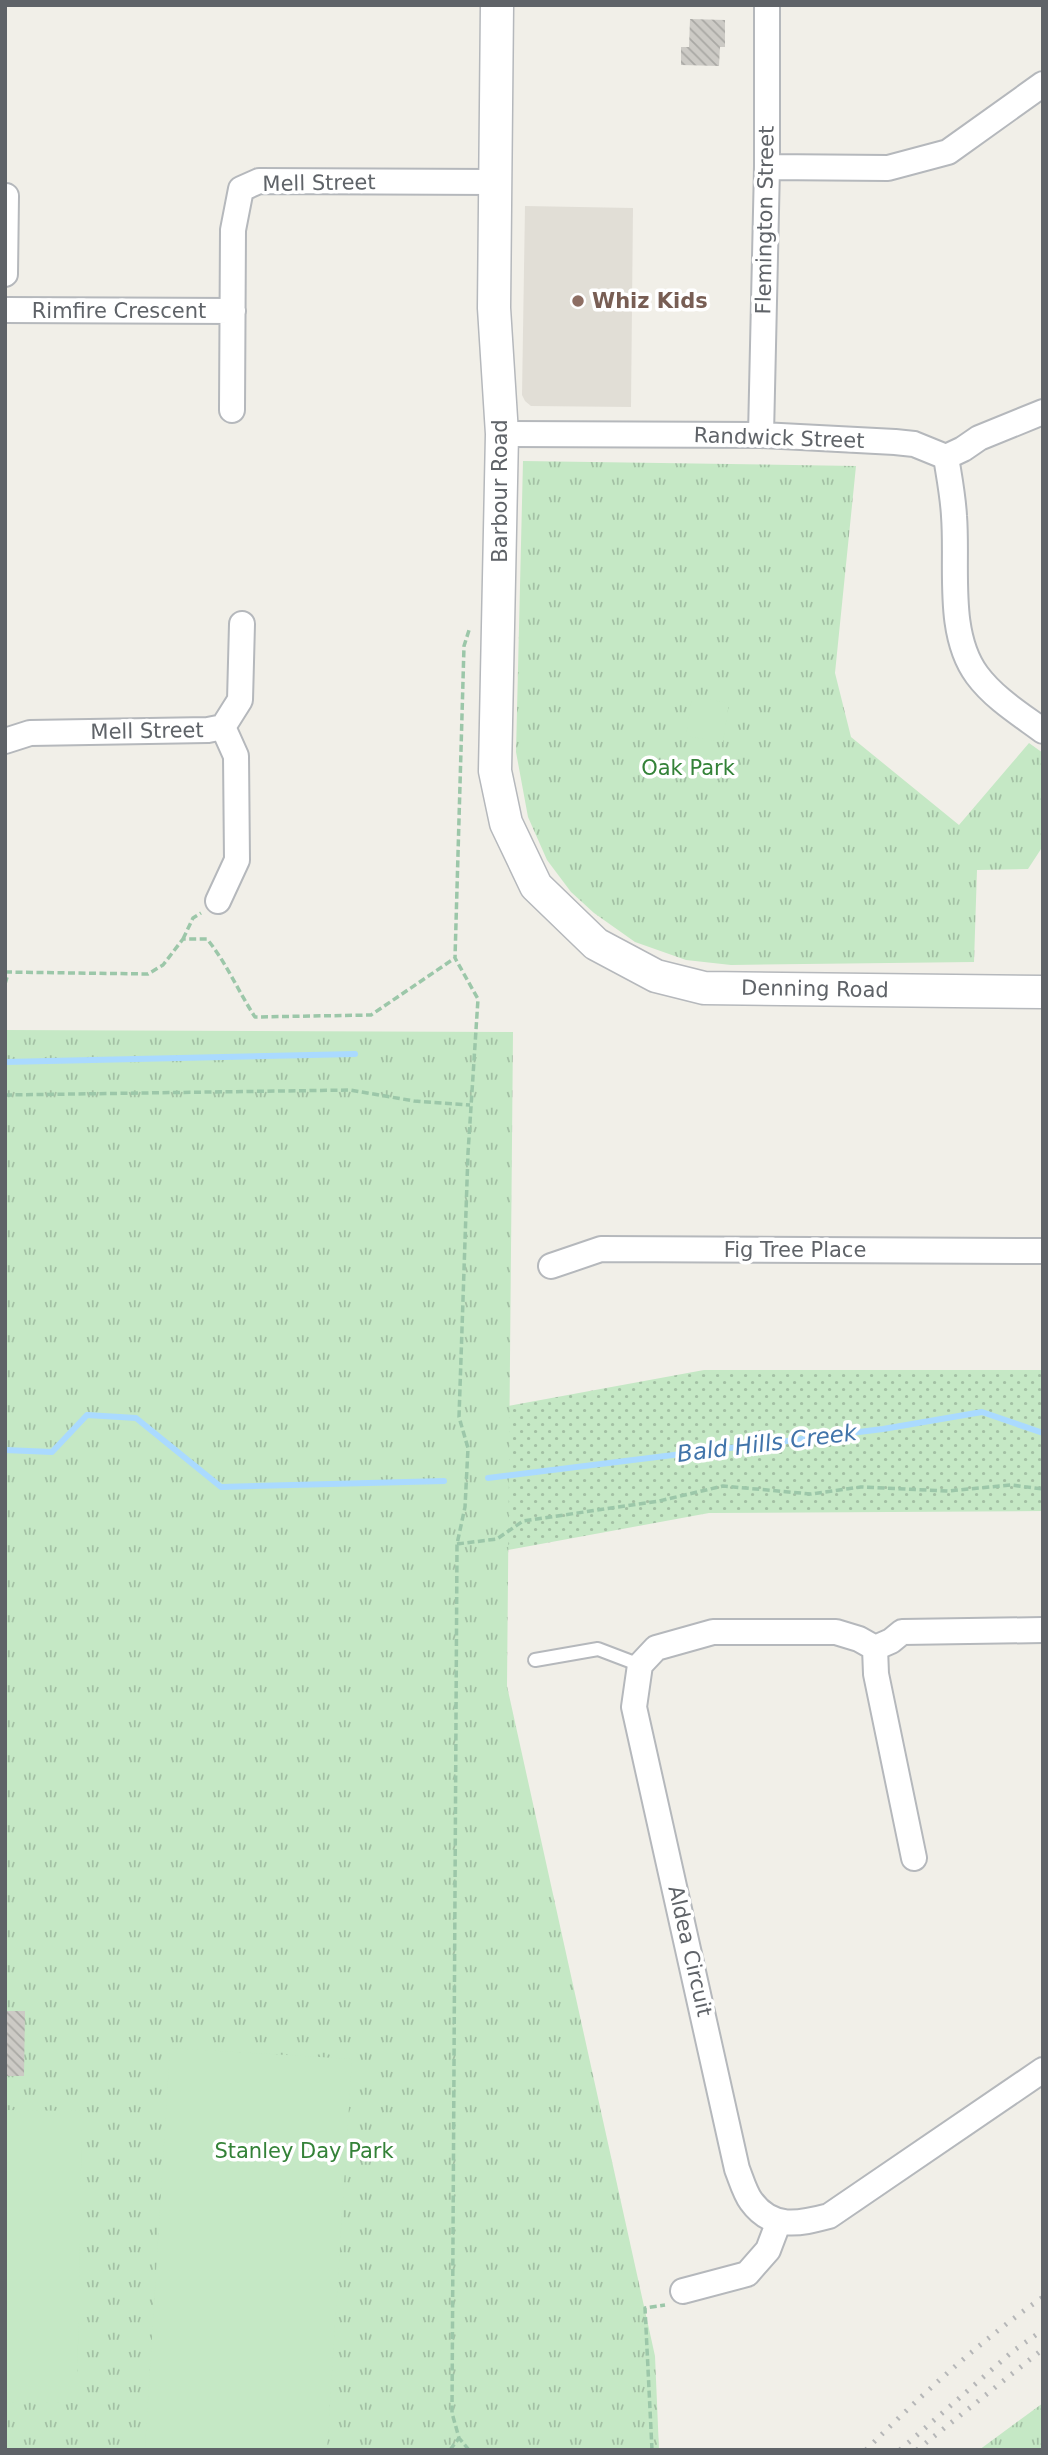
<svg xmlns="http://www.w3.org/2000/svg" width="1048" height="2455" font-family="'DejaVu Sans',sans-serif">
<defs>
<pattern id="grass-dots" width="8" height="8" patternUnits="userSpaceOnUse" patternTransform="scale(1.75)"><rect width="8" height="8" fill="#c5e8c5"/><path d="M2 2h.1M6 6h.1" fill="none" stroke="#a3c0a4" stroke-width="1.8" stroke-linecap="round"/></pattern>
<pattern id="park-tufts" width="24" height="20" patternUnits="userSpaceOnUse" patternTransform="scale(1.75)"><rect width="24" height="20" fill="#c5e8c5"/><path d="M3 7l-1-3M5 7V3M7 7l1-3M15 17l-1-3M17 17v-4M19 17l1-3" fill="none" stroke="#a3c0a4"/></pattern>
<pattern id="building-back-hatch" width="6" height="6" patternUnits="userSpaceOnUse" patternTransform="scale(1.75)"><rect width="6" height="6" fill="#cccac5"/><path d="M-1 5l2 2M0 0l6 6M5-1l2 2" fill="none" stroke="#a9a8a4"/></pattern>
</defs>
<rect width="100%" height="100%" fill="#f1efe8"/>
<path fill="#e1ded6" d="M525,206L633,208L631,407L531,406L525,401L522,395Z"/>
<path fill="url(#grass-dots)" d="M704,1370H1043V1511L709,1513L508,1550V1406Z"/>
<path fill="url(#park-tufts)" d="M523,461L856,466L835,673L851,737L959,825L1029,743L1043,753V846L1028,869L977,870L974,962L731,965L686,960L635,942L594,913L571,892L547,860L528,817L516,752Z
M5,1030L513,1032L507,1686L655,2356L659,2450H5Z
M1043,2403V2450H979Z"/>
<path fill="#c5e8c5" d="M692,697L729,703L723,742L686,736Z
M170,2048L352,2059L327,2450H145Z
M5,2110L82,2111L77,2403L5,2402Z"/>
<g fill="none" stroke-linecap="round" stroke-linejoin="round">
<path stroke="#aadaff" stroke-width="6" d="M5,1062L355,1054
M5,1450L52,1452L87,1415L136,1418L221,1487L444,1481
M488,1478L883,1429L982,1412L1043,1433"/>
</g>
<path fill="url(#building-back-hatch)" d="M690,19L725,20V47H720L719,66L681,65V47H689Z
M5,2011H25L24,2076H5Z"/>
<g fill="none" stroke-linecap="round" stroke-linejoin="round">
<g stroke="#b5b8bc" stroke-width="16">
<path id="service" d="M535,1660L598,1649L640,1665"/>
</g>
<g stroke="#b5b8bc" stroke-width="28">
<path id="minor" d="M767,167L888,168L948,152L1043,84
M5,274L6,196
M5,310L233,311
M232,410L233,230L241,189L259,181L494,182
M502,434L761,435L895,442L914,444L946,457L963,449L979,438L1043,412
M761,435L767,167V5
M946,457C949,476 953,496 954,516C958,566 946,633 977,675C994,698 1020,714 1043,731
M5,741L30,733L208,730L223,727L240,700L242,624
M218,901L237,860L236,756L223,727
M551,1266L601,1249L1043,1251
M1043,1630L902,1632L891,1641L875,1648L859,1639L836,1632H713L656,1648L640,1665L634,1707L737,2169C741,2179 745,2193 751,2201C772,2230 799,2224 829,2216L1043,2070
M875,1648L876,1674L914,1858
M683,2291L747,2274L768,2250L779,2221"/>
</g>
<g stroke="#b5b8bc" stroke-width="35">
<path id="tertiary" d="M497,5L494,308L502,434L495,771L506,823L536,886L596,944L656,976L704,988L1043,992"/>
</g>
<path stroke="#9cc7a9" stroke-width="3.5" stroke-dasharray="7 3.5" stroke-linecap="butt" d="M183,939L193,918L201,913
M5,972L148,974L163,965L183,939H207C226,962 238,991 255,1017L371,1015L455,958
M5,984L8,974
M5,1095L350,1090L414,1101L470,1105
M457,1544L497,1539L523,1521L659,1501L723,1486L811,1494L861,1487L948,1491L1011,1485L1043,1489
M450,2450L459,2438
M469,2450L459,2438L452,2413L457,1544L465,1507L468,1448L459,1417L468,1153L478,999L455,958L464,646L470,627
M652,2450L645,2308L665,2305"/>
<use href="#service" stroke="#fff" stroke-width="12"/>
<use href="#minor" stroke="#fff" stroke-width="24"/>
<use href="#tertiary" stroke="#fff" stroke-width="32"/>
<path stroke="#b6b7b8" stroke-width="5" stroke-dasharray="2 9" stroke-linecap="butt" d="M866,2450C921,2395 979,2342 1043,2297
M900,2450L1013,2351L1043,2330
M917,2450L1043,2349"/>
</g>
<circle fill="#8d6e63" stroke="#fff" stroke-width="2.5" cx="578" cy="301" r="7"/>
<g text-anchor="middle" stroke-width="7" stroke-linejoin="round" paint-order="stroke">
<g font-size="21" fill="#5f6368" stroke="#fff">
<text transform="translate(319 183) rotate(-1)" y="7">Mell Street</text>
<text transform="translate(765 220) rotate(-89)" y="7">Flemington Street</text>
<text x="119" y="318">Rimfire Crescent</text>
<text transform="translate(779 438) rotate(2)" y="7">Randwick Street</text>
<text transform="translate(500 491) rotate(-90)" y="7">Barbour Road</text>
<text transform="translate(147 731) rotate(-1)" y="7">Mell Street</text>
<text transform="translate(815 989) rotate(1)" y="7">Denning Road</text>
<text x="795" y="1257">Fig Tree Place</text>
<text transform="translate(690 1951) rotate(77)" y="7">Aldea Circuit</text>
</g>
<g font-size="21" font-weight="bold" fill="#785e54" stroke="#fff" text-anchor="start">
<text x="592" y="308">Whiz Kids</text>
</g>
<g font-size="21" fill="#348238" stroke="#fff">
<text x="688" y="775">Oak Park</text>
<text x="304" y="2158">Stanley Day Park</text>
</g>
<g font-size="23" font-style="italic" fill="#4174aa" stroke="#fff">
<text transform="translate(767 1443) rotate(-7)" y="8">Bald Hills Creek</text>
</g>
</g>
<rect width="1048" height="2455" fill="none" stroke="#5f6368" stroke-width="14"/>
</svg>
